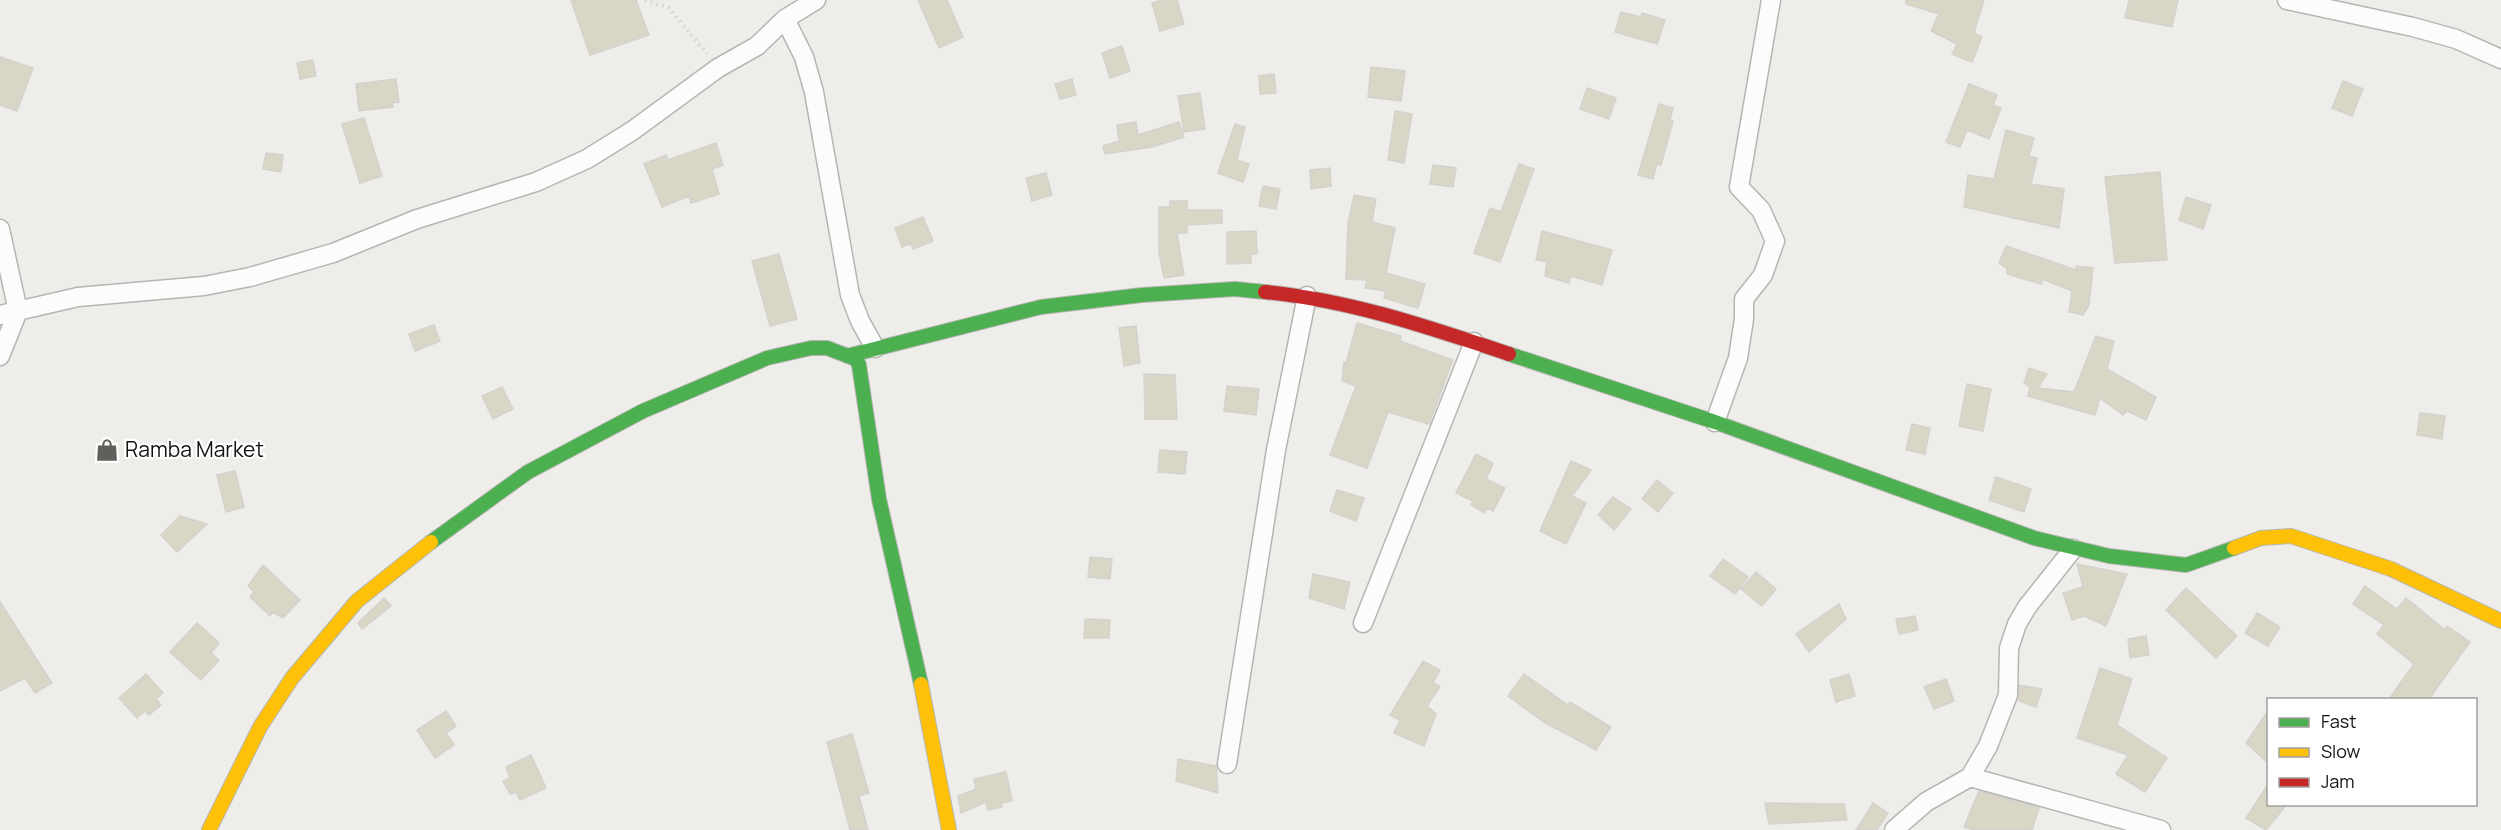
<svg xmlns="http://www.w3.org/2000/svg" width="2501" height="830" font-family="Manrope,sans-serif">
<rect width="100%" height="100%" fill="#eeede9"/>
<path fill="#dad6c6" stroke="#d2d2ce" stroke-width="1.5" d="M571,0H636L649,35L590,55Z
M918,0H947L963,37L939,48Z
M1162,0H1177L1184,24L1160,31L1152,3Z
M1906,0H1984L1974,33L1982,37L1972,62L1952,54L1957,44L1931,31L1939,14L1906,4Z
M2129,0H2178L2172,27L2125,18Z
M1621,12L1641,17L1642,13L1665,20L1657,44L1615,32Z
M1122,46L1130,71L1110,78L1102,53Z
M0,57L33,68L17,111L0,105Z
M313,60L316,76L300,79L297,63Z
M1371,67L1405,71L1401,101L1368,97Z
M1274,74L1276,93L1260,94L1259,76Z
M396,79L399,102L392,103L393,107L359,111L356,84Z
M1072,79L1076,95L1060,99L1055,84Z
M2343,81L2363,89L2352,116L2332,108Z
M1969,84L1997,95L1993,105L2001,108L1989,139L1967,130L1960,147L1946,142Z
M1587,88L1616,98L1609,119L1580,109Z
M1200,93L1205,129L1184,132L1178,96Z
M1659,104L1673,108L1670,120L1673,121L1661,165L1657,164L1653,179L1638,175Z
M1395,111L1412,114L1404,163L1388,160Z
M364,118L382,176L360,183L342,124Z
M1136,122L1138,135L1179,122L1184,137L1152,147L1105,154L1103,146L1119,141L1117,125Z
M1235,124L1245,127L1237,160L1249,164L1243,182L1218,173Z
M2006,130L2034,138L2029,156L2037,158L2031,184L2064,189L2059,228L1964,207L1968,175L1994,179Z
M716,143L723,165L712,169L719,194L691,203L689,196L662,207L644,164L666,155L668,160Z
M266,153L283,155L281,172L263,169Z
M1519,164L1534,169L1500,262L1474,253L1490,208L1501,212Z
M1433,165L1456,168L1453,187L1430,184Z
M1330,168L1331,186L1311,189L1310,170Z
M2160,172L2167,260L2115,263L2105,177Z
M1046,173L1052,195L1032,201L1026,178Z
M1263,186L1280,189L1276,209L1259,206Z
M1354,195L1376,199L1372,222L1395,228L1386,273L1425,284L1418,308L1384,298L1386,291L1365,288L1367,280L1346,279L1348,223Z
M2186,197L2211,205L2203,229L2179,220Z
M1170,201H1187V210H1222V223L1187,225V233H1177L1184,275L1164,278L1159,252V207H1170Z
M923,217L933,241L913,249L911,243L902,247L895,228Z
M1256,231L1257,254H1251V263L1227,264V232Z
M1542,231L1612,250L1602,285L1571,276L1569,283L1545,276L1547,262L1536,260Z
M2006,246L2076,270V266L2093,268L2089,305L2083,315L2069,312L2072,291L2043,279L2041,284L2007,274V269L1999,263Z
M779,254L797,319L770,326L752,261Z
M1357,323L1401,336L1400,341L1453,360L1429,424L1388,412L1367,468L1330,455L1356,386L1342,381L1344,362L1346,363Z
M434,325L440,341L415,351L409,334Z
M1136,326L1140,363L1124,366L1119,328Z
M2096,336L2114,341L2107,369L2156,397L2146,420L2127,411L2123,415L2100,398L2095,415L2028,396L2030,387L2024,383L2029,368L2047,374L2038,388L2074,392Z
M1144,374L1175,375L1177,419H1145Z
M1967,384L1991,389L1983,431L1959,426Z
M1227,386L1259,389L1256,415L1224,411Z
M502,387L513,409L493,419L482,396Z
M2420,413L2445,416L2442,439L2417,435Z
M1912,424L1930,428L1925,454L1906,450Z
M1160,450L1187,452L1185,474L1158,472Z
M1476,454L1493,463L1486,479L1505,488L1493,511L1487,508L1485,513L1471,505L1473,501L1456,493Z
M1571,461L1591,470L1572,496L1586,503L1566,544L1540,531Z
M235,471L244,507L226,512L217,475Z
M1996,477L2031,489L2024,512L1989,500Z
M1657,480L1673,493L1658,512L1642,499Z
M1337,490L1364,498L1356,521L1330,511Z
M1613,497L1631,509L1614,530L1598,515Z
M180,516L207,524L177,552L161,535Z
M1090,557L1112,559L1110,579L1088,577Z
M1723,559L1748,577L1735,594L1710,576Z
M2077,564L2127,574L2106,626L2084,616L2072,620L2063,593L2083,587Z
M263,565L300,600L283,618L273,612L270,616L250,597L254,592L248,586Z
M1756,572L1776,589L1762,606L1741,589Z
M1313,574L1350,582L1344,609L1309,598Z
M2365,586L2397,609L2406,598L2445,630L2447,626L2470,642L2429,699H2389L2414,664L2377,634L2384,625L2353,604Z
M2186,588L2237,636L2216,658L2166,610Z
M384,598L391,606L362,629L358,623Z
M0,602L52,683L35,693L25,678L0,691Z
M1839,604L1846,619L1809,652L1796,634Z
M2257,613L2280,627L2268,646L2245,633Z
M1915,616L1918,630L1899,634L1896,619Z
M1085,619L1110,620L1109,638H1084Z
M197,623L219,643L211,653L219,660L201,680L170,652Z
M2146,636L2149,655L2130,658L2128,639Z
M1423,661L1440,670L1433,683L1440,686L1427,706L1436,714L1424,746L1394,733L1400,720L1390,715Z
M2100,668L2132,679L2117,725L2167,758L2145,792L2116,774L2128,755L2077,738Z
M146,674L163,693L156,699L161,705L149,715L145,711L137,718L119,698Z
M1524,674L1568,705L1570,702L1611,727L1596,750L1544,722L1508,696Z
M1849,674L1855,696L1836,702L1830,680Z
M1946,679L1954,701L1934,709L1924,687Z
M2019,685L2042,689L2036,707L2019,701Z
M446,711L456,726L446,733L454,745L435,758L417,730Z
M2268,711V763L2246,743Z
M852,734L869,793L859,796L868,830H850L827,742Z
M531,755L546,788L520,800L516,792L510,794L503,781L510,778L506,767Z
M1178,759L1216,766L1218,793L1176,781Z
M1006,772L1012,801L1001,803L1002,807L988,810L986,802L961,813L958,796L976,789L974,779Z
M2268,784V804H2287L2266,830L2246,818Z
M1979,791L2039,808L2032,830H1975L1964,827Z
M1765,803L1844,804L1847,820L1769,824Z
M1873,803L1888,813L1877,830H1856Z"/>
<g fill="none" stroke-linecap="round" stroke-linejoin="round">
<g stroke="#b5b5b2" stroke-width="21">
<path id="street" d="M2287,0L2413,27L2456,39L2501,59
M785,19L804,57L814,92L850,295L860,321L875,348
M0,229L18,311L0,356
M0,315L78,297L204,286L250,277L333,253L417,219L536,182L587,159L632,131L718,68L757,46L785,19L816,0
M1715,422L1738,358L1744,319V299L1763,275L1775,241L1761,210L1739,187L1771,0
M1363,623L1474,342
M1227,764L1276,450L1307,296
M1970,777L2161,830
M1894,830L1926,802L1970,777L1988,746L2008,695L2009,648L2017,624L2027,607L2073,549"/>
</g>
<g stroke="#b5b5b2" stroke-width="16">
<path id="fast" d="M1509,354L1715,422L2034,538L2109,556L2186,565L2234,548
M847,356L1041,307L1142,295L1235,289L1265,292
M431,542L528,472L643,411L767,358L811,348H827L856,359L859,365L879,499L921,684"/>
</g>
<g stroke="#b5b5b2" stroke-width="16">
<path id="slow" d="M2234,548L2261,538L2291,536L2391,569L2501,621
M921,684L949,830
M209,830L260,727L292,678L357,601L431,542"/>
</g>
<g stroke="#b5b5b2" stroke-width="16">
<path id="jam" d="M1265,292C1349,300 1428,327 1509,354"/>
</g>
<path stroke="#d3d3d1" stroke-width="4" stroke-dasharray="1.5 4.5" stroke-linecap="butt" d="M645,0L669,8L707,54"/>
<use href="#street" stroke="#fcfcfc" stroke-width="18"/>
<use href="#fast" stroke="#4caf50" stroke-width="14"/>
<use href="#slow" stroke="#ffc107" stroke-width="14"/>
<use href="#jam" stroke="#c62828" stroke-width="14"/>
</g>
<defs>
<g id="shop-bare" transform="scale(1.8)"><path d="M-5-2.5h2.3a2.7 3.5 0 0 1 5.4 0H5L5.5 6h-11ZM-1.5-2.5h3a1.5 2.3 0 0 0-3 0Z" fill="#605f5c" stroke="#fff" stroke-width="2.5" paint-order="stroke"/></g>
</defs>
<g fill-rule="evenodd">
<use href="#shop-bare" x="107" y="450"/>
</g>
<g text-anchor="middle" stroke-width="4.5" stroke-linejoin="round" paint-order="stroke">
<g font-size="21" fill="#131210" stroke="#fff" text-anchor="start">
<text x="125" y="457">Ramba Market</text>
</g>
</g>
<rect x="2267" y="698" width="210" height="108" fill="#ffffff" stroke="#a1a09f" stroke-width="1.5"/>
<rect x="2279" y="718" width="30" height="9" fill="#4caf50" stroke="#a1a09f" stroke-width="1.5"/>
<text x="2321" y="728" font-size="18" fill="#131210">Fast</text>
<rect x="2279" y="748" width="30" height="9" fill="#ffc107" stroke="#a1a09f" stroke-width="1.5"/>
<text x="2321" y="758" font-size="18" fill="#131210">Slow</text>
<rect x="2279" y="778" width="30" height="9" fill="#c62828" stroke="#a1a09f" stroke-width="1.5"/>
<text x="2321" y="788" font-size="18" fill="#131210">Jam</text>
</svg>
